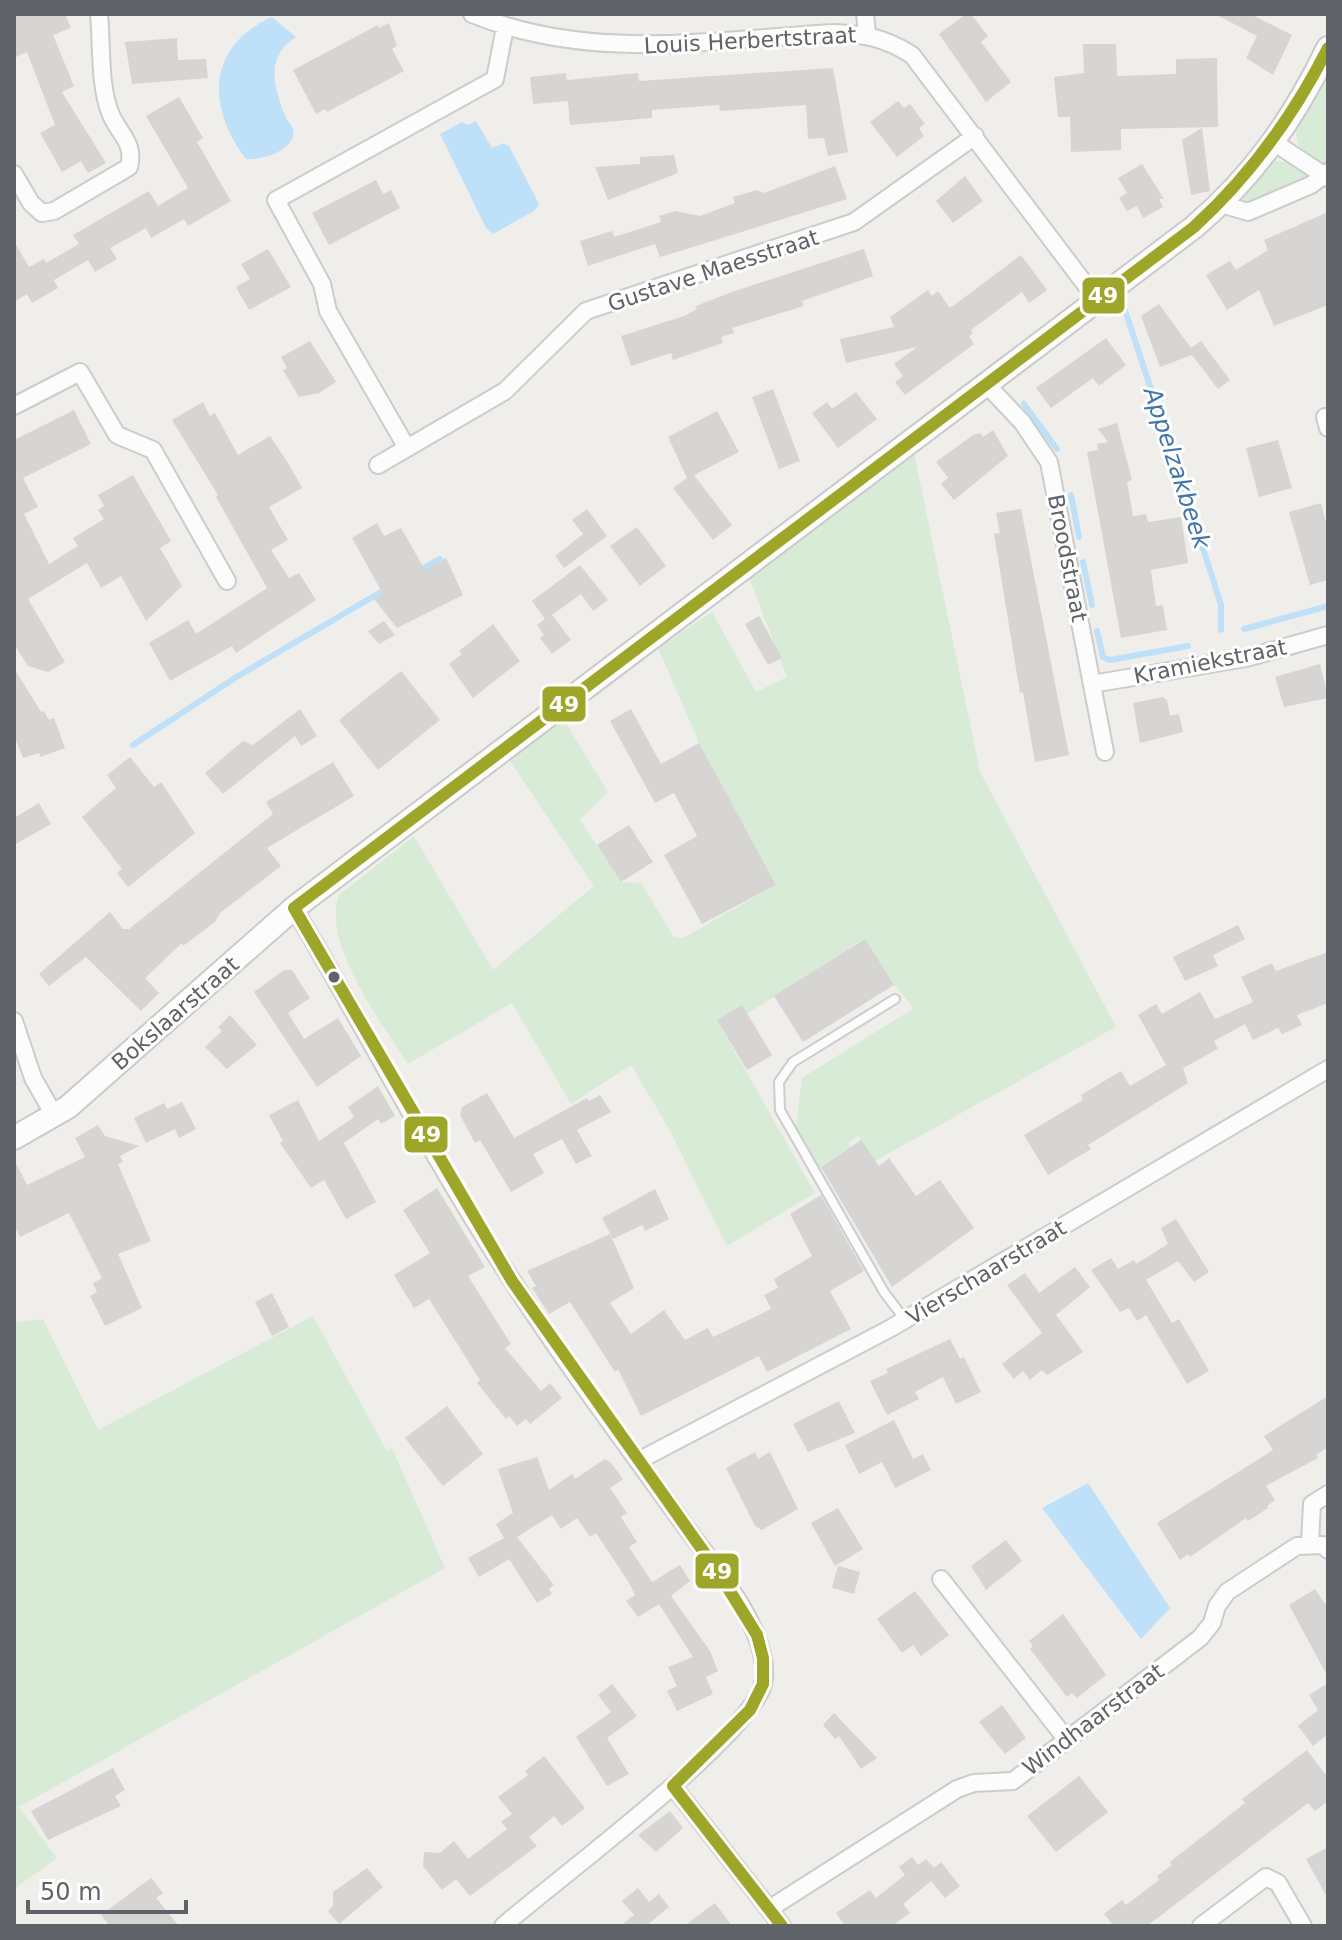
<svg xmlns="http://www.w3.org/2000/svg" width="1342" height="1940" font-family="'DejaVu Sans',sans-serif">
<rect width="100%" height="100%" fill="#efeeea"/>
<path fill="#d8ebd6" d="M1328,73V165L1325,169C1309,157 1295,151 1296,130Z
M1275,161L1290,162L1313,178L1256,204L1236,205Z
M914,453L980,772L1116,1027L875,1161L858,1136L848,1143L850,1147L818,1169L796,1127L802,1078L914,1008L894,985L864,939L747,1014L742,1005L717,1020L815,1193L727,1246L668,1127L631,1065L571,1104L512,1003L408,1064C382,1023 321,943 339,895L414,836L493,970L594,886L510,761L564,720L608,792L580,820L621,882L641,883L674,937L683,938L776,885L701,747L658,648L712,612L756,692L787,677L748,575Z
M313,1316L387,1451L392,1448L445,1568L19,1807L57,1858L14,1889V1322L43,1319L98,1430Z"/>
<path fill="#bfe0f9" d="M272,17L296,37C264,57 274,88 286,118C288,122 292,125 293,129C297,151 261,160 246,159C206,107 207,46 272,17Z
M476,121L492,148L504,143L509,146L539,204L534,211L493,234L486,228L440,134L462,122L468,125Z
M1088,1483L1170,1608L1141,1639L1042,1508Z"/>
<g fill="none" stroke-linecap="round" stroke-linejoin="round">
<path stroke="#bfe0f9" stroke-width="6" d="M1124,307L1212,576L1221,605V630
M1024,404L1057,449
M1071,495L1079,537
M1083,562L1092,605
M420,570L440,559
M1244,629L1328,606
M1097,631L1103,657L1110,660L1188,646
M133,745L238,676L386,589"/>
</g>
<path fill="#d6d5d3" d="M14,14H65L71,28L53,35L74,86L62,92L106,163L88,173L81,161L62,172L40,133L55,125L27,52L14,58Z
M966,14H971L988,36L981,42L1011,82L986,102L939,34Z
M1215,14H1250L1292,35L1273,75L1246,58L1257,36Z
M389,23L397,46L392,49L404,71L327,112L325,109L316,114L293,70L378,25L379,28Z
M177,38L178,60L206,59L208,78L132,84L125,42Z
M1083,44H1116L1117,76L1176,74V59L1217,58L1218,127L1121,129V150L1071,152L1070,117H1058L1054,77L1084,73Z
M833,68L848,152L828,156L824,138L808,139L806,105L720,111L719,105L652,110V118L570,125L568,101L533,104L530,77L566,73L567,80L638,73L639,81Z
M179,97L203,138L197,142L231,201L188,226L184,219L151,238L146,228L110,248L117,259L95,272L88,260L54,280L58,288L32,303L27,294L14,302V241L29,267L44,259L46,263L79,244L73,235L149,191L158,206L188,188L146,116Z
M898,101L904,108L910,104L925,124L919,128L924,136L897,157L870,122Z
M1202,128L1210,191L1191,195L1182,140Z
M674,155L678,173L608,200L595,167L640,164V157Z
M1142,164L1164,199H1159L1163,207L1143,218L1137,206L1127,211L1119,198L1127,193L1118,178Z
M835,166L847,199L677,252L660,257L655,244L588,266L580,241L612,231L614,237L661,222L659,216L675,211L700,216L735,203L733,197L757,190L764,193Z
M965,176L983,201L953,223L936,201Z
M376,180L383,194L391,190L400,208L329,245L312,213Z
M1328,212V305L1274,326L1259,290L1227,310L1206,275L1230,261L1236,270L1268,250L1264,240Z
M268,249L291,287L249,310L236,287L250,279L241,264Z
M864,249L873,276L802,301L804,306L732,328L734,333L721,337L723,343L673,360L671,353L631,366L621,336L684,316L697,309L696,306L735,291Z
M1021,255L1047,290L1029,303L1022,292L971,330L973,333L969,336L974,344L905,395L895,382L903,376L894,364L917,347L846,363L840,339L894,327L890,317L928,290L932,296L938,291L949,307L953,306Z
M1159,304L1191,348L1201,341L1230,380L1218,389L1192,355L1160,367L1141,316Z
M1106,338L1126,365L1099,386L1093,378L1051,408L1036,388Z
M310,341L336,382L319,393L299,397L283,370L287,368L281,357Z
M773,389L800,461L779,469L752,397Z
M856,392L877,419L838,448L812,413L827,402L832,409Z
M203,402L210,416L215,413L238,455L270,436L290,466L302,488L269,507L288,540L271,550L289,578L299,573L316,600L236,653L232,646L170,681L149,643L188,620L196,634L267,588L216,497L218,495L172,420Z
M74,410L91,444L23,478L38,507L24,514L49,564L78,546L73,538L104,519L98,510L104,506L98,495L133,475L171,541L160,548L182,586L146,621L121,576L101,588L87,563L28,599L65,662L48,672L28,666L14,644V440Z
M717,411L739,452L694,475L732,525L713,540L673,488L687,478L668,437Z
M1117,423L1132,480L1127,482L1133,516L1146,514L1148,522L1181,517L1188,563L1151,570L1156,606L1163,605L1167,630L1121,638L1087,452L1098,450L1097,444L1108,442L1098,429Z
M993,430L1008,456L954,500L941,484L948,478L936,462L973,435L980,433L983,437Z
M1278,440L1292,488L1259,497L1246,448Z
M1321,503L1328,531V580L1310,585L1289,512Z
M587,509L607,536L564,568L555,556L583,534L572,520Z
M1021,509L1069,755L1035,762L1023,692L1020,693L994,534L1000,533L996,513Z
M377,523L384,536L401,528L425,570L446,558L463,595L397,628L374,599L383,594L352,538Z
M637,527L666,566L640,586L610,546Z
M580,565L608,600L593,611L581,594L552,615L571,640L552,654L540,638L544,635L537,625L545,619L532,601Z
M759,616L782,658L768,665L745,624Z
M384,621L395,635L379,644L368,631Z
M493,624L520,661L473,698L449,664L462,654L459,651Z
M1320,664L1328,698L1284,707L1275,677Z
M14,668L41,712L44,711L49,720L54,718L65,748L40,757L39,753L23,758L14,735Z
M401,671L440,720L378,770L339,720Z
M1163,697L1167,700L1170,716L1179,714L1183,732L1140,743L1133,703Z
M300,709L317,736L301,746L295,736L223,794L205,773L243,741L253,745Z
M631,709L661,764L699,743L776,885L702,924L664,855L697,836L674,793L655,803L610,721Z
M130,757L154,787L161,782L195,833L128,887L117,873L122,869L82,817L116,788L107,775Z
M333,762L354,796L267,848L281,866L220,913L215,922L183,946L182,943L145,978L159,993L141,1011L86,957L49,986L39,974L110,912L123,929H129L273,814L266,802Z
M39,803L51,824L14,845V818Z
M629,825L653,862L621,882L597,845Z
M1238,925L1245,939L1213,955L1218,966L1185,981L1173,957Z
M865,939L894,985L803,1042L774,996Z
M1328,952V1003L1297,1015L1302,1025L1282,1034L1278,1028L1253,1040L1245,1024L1214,1041L1218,1049L1183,1068L1188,1083L1088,1145L1091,1149L1048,1175L1024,1135L1083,1100L1081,1095L1121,1071L1130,1086L1166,1065L1138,1015L1156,1004L1162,1014L1200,992L1215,1019L1253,1002L1241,977L1272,963L1276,971Z
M284,970H292L310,998L288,1013L304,1039L338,1018L361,1056L317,1087L254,992Z
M742,1005L772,1055L747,1070L717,1020Z
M230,1015L257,1045L227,1069L205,1047L222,1031L218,1027Z
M378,1086L395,1116L381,1124L378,1119L344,1143L376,1202L346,1219L324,1180L311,1188L280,1143L283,1141L269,1115L298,1100L319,1141L354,1117L348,1107Z
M487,1093L514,1138L587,1098L589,1101L600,1095L611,1112L577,1130L592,1156L576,1164L562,1139L533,1154L544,1173L511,1192L480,1140L475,1143L460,1115L462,1107Z
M182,1102L196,1129L179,1138L175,1129L146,1143L134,1118L164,1103L167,1109Z
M98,1125L105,1136L139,1146L120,1156L123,1162L118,1164L151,1241L118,1254L142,1308L105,1326L90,1296L97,1292L93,1283L102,1278L69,1213L20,1237L14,1225V1159L27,1185L85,1157L75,1138Z
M861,1140L879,1166L889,1158L916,1196L940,1180L974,1228L892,1287L821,1167Z
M437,1188L485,1267L468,1276L511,1344L505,1348L541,1391L550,1383L562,1398L530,1424L526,1419L517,1426L509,1416L506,1419L477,1383L480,1380L429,1299L414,1308L394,1275L430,1253L403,1210Z
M655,1189L669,1219L645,1231L642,1225L613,1239L602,1218Z
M821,1195L864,1271L830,1291L851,1329L767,1372L759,1356L641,1416L618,1369L615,1372L570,1302L549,1314L532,1288L536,1286L527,1271L610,1234L634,1288L610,1303L631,1334L664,1310L685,1340L708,1328L713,1337L771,1309L764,1295L778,1288L774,1279L812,1256L790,1214Z
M1176,1219L1209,1272L1194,1282L1178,1261L1146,1280L1172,1323L1179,1319L1209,1371L1187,1384L1146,1315L1137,1321L1129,1308L1120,1312L1091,1270L1111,1258L1118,1269L1134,1260L1136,1264L1168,1244L1161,1228Z
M1075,1267L1090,1287L1056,1315L1083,1352L1047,1375L1042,1370L1030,1380L1023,1371L1014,1379L1002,1364L1042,1333L1007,1285L1025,1273L1039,1293Z
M272,1293L289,1327L272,1336L255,1302Z
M950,1339L960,1359L964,1357L981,1392L956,1404L943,1377L915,1392L919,1399L887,1415L870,1381L888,1373L886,1369Z
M1328,1396V1447L1316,1455L1318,1458L1266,1486L1275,1500L1267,1506L1268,1508L1248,1521L1246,1518L1190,1557L1188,1554L1180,1560L1157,1523L1273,1450L1264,1436Z
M839,1401L855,1433L808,1452L793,1424Z
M447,1406L483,1454L443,1486L405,1438Z
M894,1420L913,1459L923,1454L931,1470L895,1488L882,1462L859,1474L845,1445Z
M755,1452L758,1459L770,1452L798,1509L762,1530L755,1526L726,1468Z
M537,1457L549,1490L572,1474L575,1479L605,1459L611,1463L623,1479L610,1488L627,1513L621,1517L637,1542L629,1547L652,1582L680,1565L690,1581L671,1596L710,1651L718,1671L706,1677L713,1694L677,1711L667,1691L677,1686L668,1667L693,1657L659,1604L638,1617L626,1601L635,1595L628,1581L596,1533L590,1537L577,1518L561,1529L552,1515L517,1537L554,1585L549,1589L552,1594L537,1603L509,1559L479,1577L468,1558L504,1538L496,1524L513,1513L498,1469Z
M838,1508L863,1549L835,1566L811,1523Z
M1006,1540L1022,1561L986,1590L971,1566Z
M838,1566L860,1572L854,1594L832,1588Z
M1315,1589L1328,1608V1677L1289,1605Z
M915,1591L949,1635L921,1656L913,1645L902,1653L877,1619Z
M1063,1614L1106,1675L1077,1698L1072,1693L1067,1697L1030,1649L1033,1646L1029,1641Z
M1328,1683V1734L1313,1746L1298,1726L1318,1710L1309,1695Z
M612,1684L637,1716L607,1738L629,1774L607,1786L576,1737L611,1712L598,1695Z
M1002,1705L1026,1738L1005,1754L979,1722Z
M834,1713L836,1715L877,1758L861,1769L839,1736L835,1739L823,1725Z
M1307,1750L1328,1778V1801L1315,1811L1308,1803L1147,1926H1114L1104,1914L1122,1900L1126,1905L1159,1880L1157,1876L1172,1865L1170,1862L1245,1803L1242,1799Z
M544,1756L585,1808L562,1826L554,1816L529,1837L537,1846L470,1896L456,1879L442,1890L423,1866L424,1852L440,1853L454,1841L468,1859L507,1829L501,1822L512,1814L498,1797L528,1775L525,1771Z
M113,1768L125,1790L115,1796L121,1806L48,1840L31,1811Z
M1079,1776L1108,1812L1056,1852L1027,1816Z
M670,1811L683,1828L656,1852L638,1835Z
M1328,1847V1899L1306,1859Z
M912,1857L918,1865L926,1859L934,1868L941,1862L960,1886L945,1898L931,1881L903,1904L910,1913L892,1926H845L836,1913L870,1890L876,1898L905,1875L899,1867Z
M367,1868L383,1887L339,1924L328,1911L333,1906V1892Z
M151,1878L163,1893L156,1898L179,1926H110L101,1915Z
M638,1888L649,1902L659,1894L669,1907L646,1926H620L634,1915L622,1901Z
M715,1903L732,1926H684Z"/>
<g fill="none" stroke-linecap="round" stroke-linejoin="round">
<g stroke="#cbcccc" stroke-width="12">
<path id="lane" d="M895,999L793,1062L779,1082L780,1110L884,1292L905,1320"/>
</g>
<g stroke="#cbcccc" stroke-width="20">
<path id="street" d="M472,14C590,62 710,40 834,33C865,34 885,38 912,55L1097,300
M865,14L867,34
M1275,143L1328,178
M14,174L31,203L42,213L54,211L129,167C135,143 120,135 111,115C99,87 102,45 99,14
M1221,204L1248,212L1311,185L1328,172
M986,384L1022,422L1049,462L1105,752
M14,406L80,372L117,435L153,450L227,581
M1325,417L1328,428
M407,448L328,311L322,284L276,200L495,79L505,27
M378,465L505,391L586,311L854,222L975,136
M1092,684L1246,658L1328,635
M294,908C367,1032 434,1161 513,1282C566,1364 625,1443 682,1522C710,1561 774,1634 763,1684C751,1736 553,1882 503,1926
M14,1021L33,1078L54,1115
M638,1461L891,1328L1328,1069
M1310,1543L1312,1504L1328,1494
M941,1579L1067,1740
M673,1786L782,1926
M769,1909L957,1789L974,1783L1013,1781L1200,1638L1212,1623L1217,1606L1227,1592L1297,1546L1323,1545L1328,1550
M1201,1926L1266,1877L1278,1883L1303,1926"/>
</g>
<g stroke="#cacacb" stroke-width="26">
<path id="secondary" d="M14,1138L68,1107L294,908L1194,227C1254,176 1294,118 1328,48"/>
</g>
<use href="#lane" stroke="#fdfcfc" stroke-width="8"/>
<use href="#street" stroke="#fdfcfc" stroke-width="16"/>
<use href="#secondary" stroke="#fdfcfc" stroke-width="22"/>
<g stroke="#fff" stroke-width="18">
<path id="bus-1" d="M294,908L1194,227C1251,175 1293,117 1328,48
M294,908L512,1281L718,1572L757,1635L763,1658V1684L750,1710L673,1786
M673,1786L782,1926"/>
</g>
<use href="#bus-1" stroke="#9ea62a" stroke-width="12"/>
</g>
<circle fill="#5f6368" stroke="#fff" stroke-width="3" cx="334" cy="977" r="7"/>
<g text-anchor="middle" stroke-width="6" stroke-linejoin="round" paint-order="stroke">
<g font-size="22" fill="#5f6368" stroke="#fff">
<text transform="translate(750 40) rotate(-3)" y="8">Louis Herbertstraat</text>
<text transform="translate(713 270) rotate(-18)" y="8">Gustave Maesstraat</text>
<text transform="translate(1068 558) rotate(79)" y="8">Broodstraat</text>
<text transform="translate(1210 661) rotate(-11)" y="8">Kramiekstraat</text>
<text transform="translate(175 1013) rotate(-41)" y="8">Bokslaarstraat</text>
<text transform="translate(986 1272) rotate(-31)" y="8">Vierschaarstraat</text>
<text transform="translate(1093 1719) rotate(-37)" y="8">Windhaarstraat</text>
</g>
<g font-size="24" font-style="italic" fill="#4174aa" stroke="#fff">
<text transform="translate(1177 468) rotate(72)" y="8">Appelzakbeek</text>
</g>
</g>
<g stroke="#fff" stroke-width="3">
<rect x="1081" y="276" width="45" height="39" rx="8" fill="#9ea62a"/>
<rect x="541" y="685" width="46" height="38" rx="8" fill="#9ea62a"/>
<rect x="403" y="1115" width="46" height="39" rx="8" fill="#9ea62a"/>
<rect x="694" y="1552" width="46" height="38" rx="8" fill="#9ea62a"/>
</g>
<g font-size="22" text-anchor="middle" font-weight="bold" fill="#fff">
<text x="1103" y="303">49</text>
<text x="564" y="712">49</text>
<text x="426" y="1142">49</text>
<text x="717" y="1579">49</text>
</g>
<rect width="1342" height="1940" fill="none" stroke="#5f6368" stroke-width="32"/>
<path d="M28 1900v12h158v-12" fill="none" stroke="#5f6368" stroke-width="4"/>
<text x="40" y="1900" font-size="24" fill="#5f6368" stroke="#ffffff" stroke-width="6" paint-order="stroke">50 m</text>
</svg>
